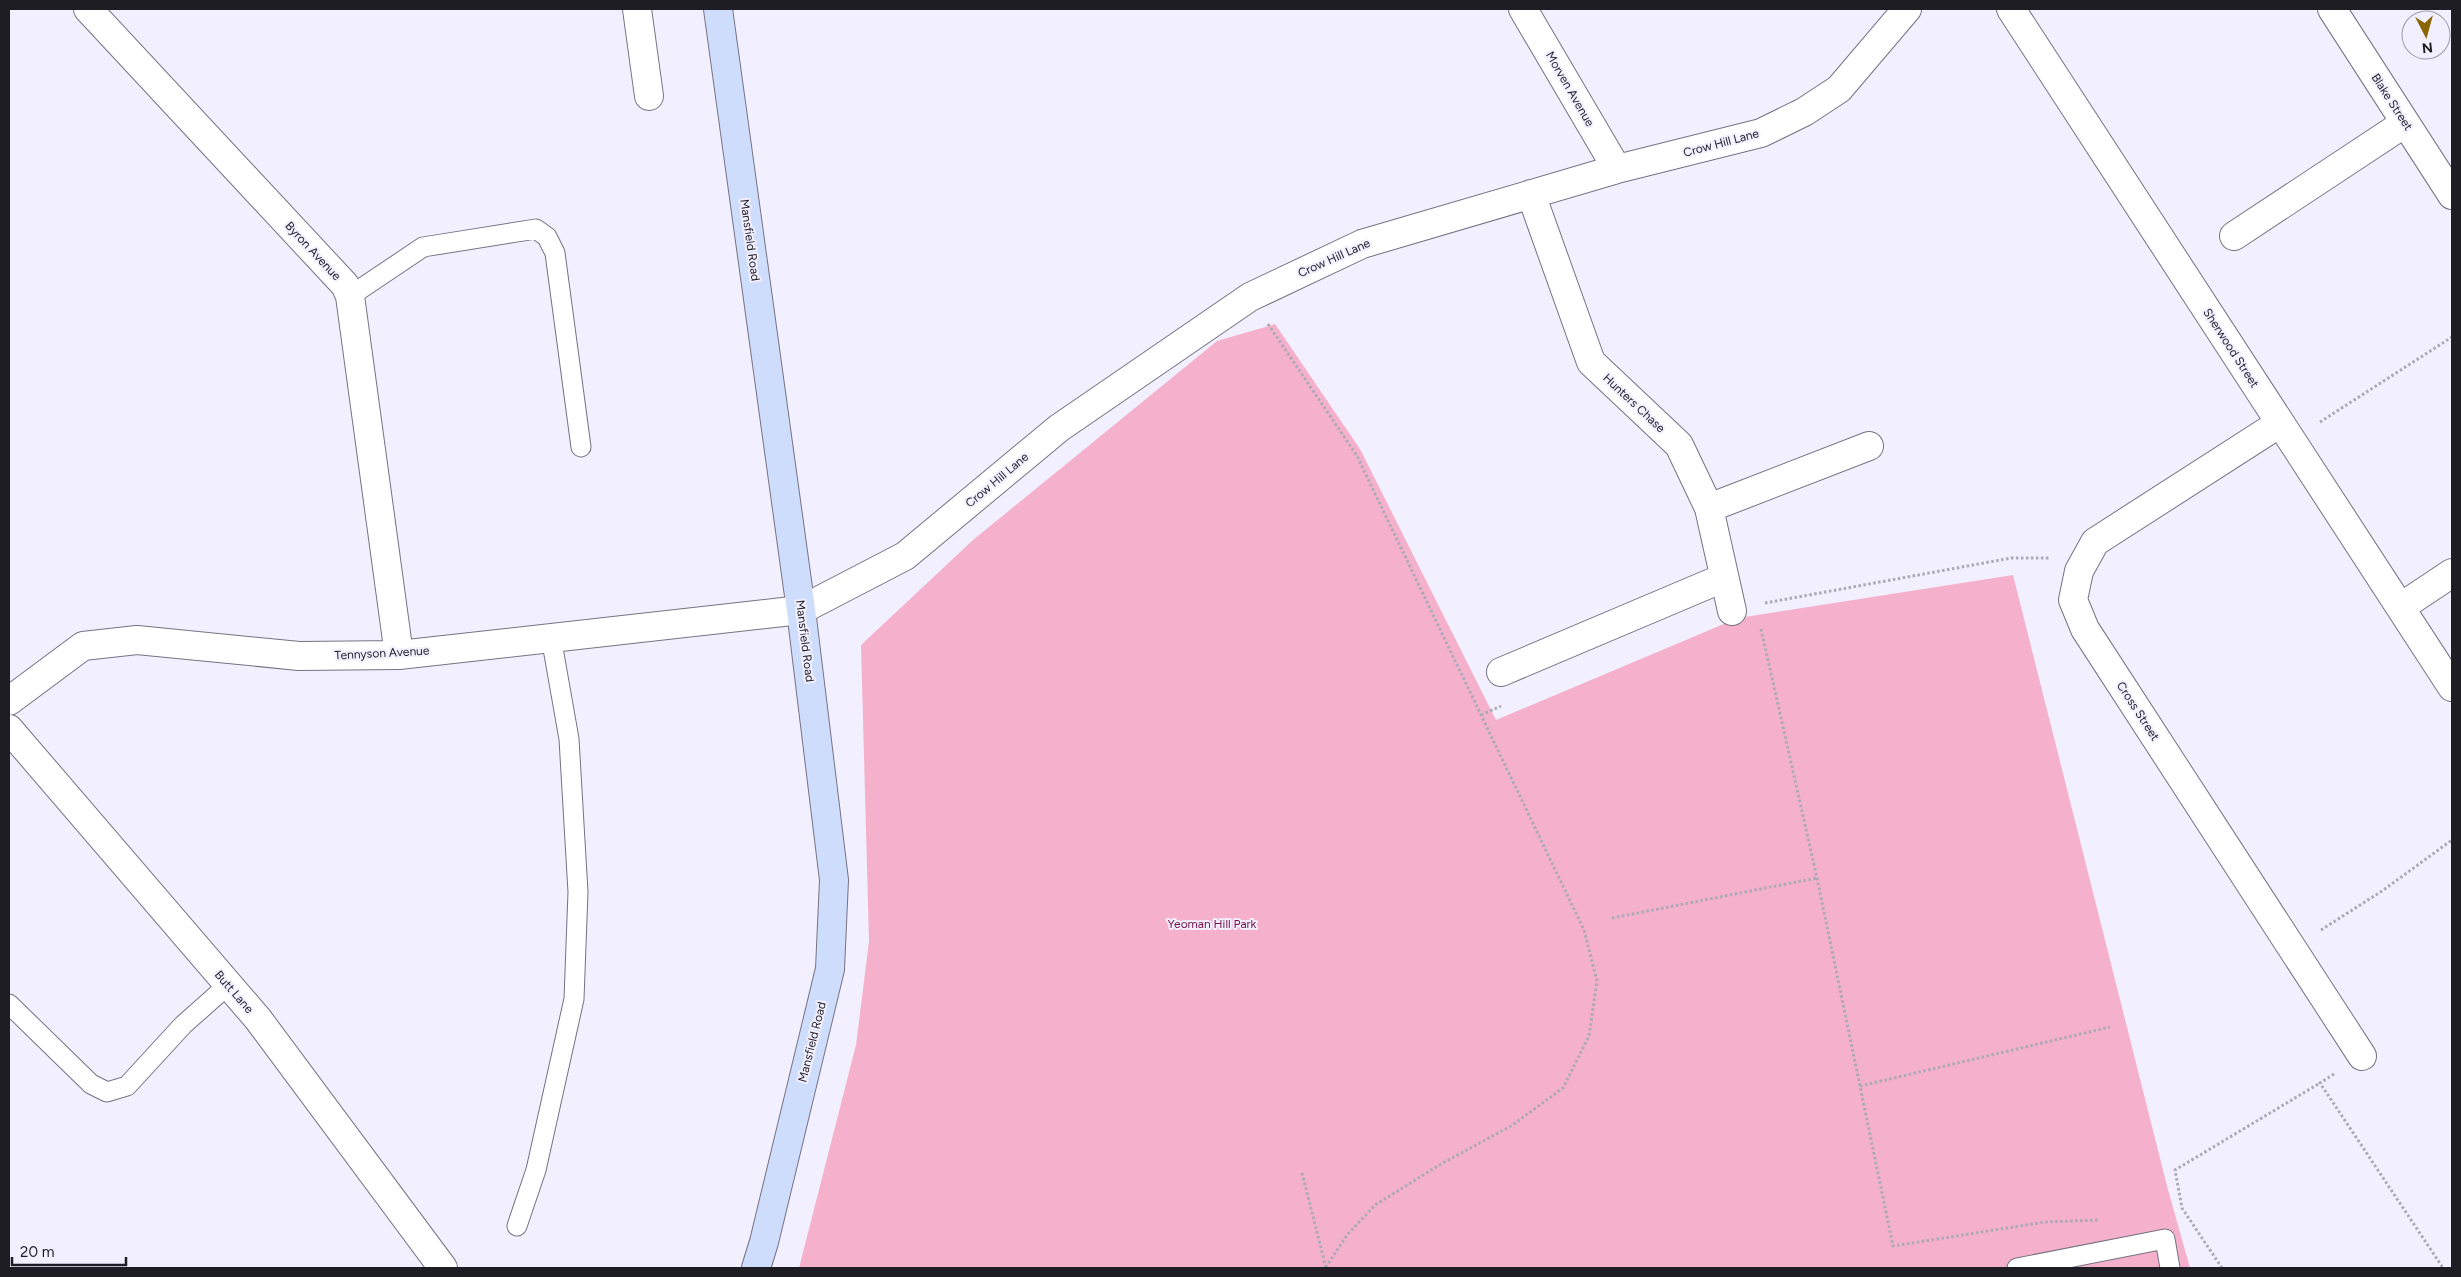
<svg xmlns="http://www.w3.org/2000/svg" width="2461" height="1277" font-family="Figtree,sans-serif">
<rect width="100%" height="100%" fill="#f2efff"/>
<path fill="#f5b1cb" d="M1275,324L1360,449L1496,720L1738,618L2013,575L2167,1186L2190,1268H799L856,1045L869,941L861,645L973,540L1217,341Z"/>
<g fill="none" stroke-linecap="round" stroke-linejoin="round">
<g stroke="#767283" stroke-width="21">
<path id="service" d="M350,296L423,247L536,229L547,237L555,253L581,447
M9,1004L91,1084L107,1092L127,1086L183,1025L228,985
M517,1226L536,1170L574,999L578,892L569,739L551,637
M2017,1268L2165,1239L2170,1268"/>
</g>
<g stroke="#767283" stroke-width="30">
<path id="minor" d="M88,9L345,285L350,296L399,655
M637,9L649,96
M1523,9L1617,169
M2011,9L2452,687
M2332,9L2452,195
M1531,194L1591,362L1679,445L1709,508L1732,611
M2234,236L2405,123
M2280,423L2095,542L2079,571L2073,600L2085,629L2362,1056
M1709,508L1869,446
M2401,607L2452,573
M1501,672L1723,578
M9,701L83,646L137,640L299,656L399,655L801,610L905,556L1059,428L1250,297L1362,244L1617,169L1761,133L1804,112L1839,89L1907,9
M9,729L258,1019L443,1268"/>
</g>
<g stroke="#767283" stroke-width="30">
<path id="secondary" d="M718,9L801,610L834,880L830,969L764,1242L756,1268"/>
</g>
<path stroke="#aba9b6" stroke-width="3" stroke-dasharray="2.5 2.5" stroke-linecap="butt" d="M1268,324L1357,456L1584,930L1597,981L1589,1036L1563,1088L1511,1126L1441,1164L1375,1205L1347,1235L1326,1267
M2320,422L2452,337
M1765,603L2011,558H2049
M1761,629L1817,878L1893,1246L2045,1222L2098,1220
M1481,715L1501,706
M1612,918L1817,878
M2321,930L2382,891L2452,840
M2334,1074L2320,1083L2443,1268
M1860,1086L2110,1027
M1302,1173L1326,1268
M2222,1268L2182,1208L2175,1170L2320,1083"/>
<use href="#service" stroke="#fff" stroke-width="19"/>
<use href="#minor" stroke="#fff" stroke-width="28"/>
<use href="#secondary" stroke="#cfddfc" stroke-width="28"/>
</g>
<g text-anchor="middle" stroke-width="4" stroke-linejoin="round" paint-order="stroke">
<g font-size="12" fill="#1f1d24" stroke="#f2efff">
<text transform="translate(1570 89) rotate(60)" y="4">Morven Avenue</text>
<text transform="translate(2392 102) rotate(57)" y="4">Blake Street</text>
<text transform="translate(1721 143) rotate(-15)" y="4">Crow Hill Lane</text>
<text transform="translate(750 240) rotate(82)" y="4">Mansfield Road</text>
<text transform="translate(313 251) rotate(47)" y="4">Byron Avenue</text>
<text transform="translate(1334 258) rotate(-24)" y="4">Crow Hill Lane</text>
<text transform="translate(2231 348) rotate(57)" y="4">Sherwood Street</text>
<text transform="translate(1634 403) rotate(43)" y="4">Hunters Chase</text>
<text transform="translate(997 480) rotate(-40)" y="4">Crow Hill Lane</text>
<text transform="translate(805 641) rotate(83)" y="4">Mansfield Road</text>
<text transform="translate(382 653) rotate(-3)" y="4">Tennyson Avenue</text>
<text transform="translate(2138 711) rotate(57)" y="4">Cross Street</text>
<text transform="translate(234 992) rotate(49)" y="4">Butt Lane</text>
<text transform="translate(812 1042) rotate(-76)" y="4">Mansfield Road</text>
</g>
<g font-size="12" fill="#730f44" stroke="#f2efff">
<text x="1212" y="928">Yeoman Hill Park</text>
</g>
</g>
<rect width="2461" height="1277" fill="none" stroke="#1f1d24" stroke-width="20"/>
<g transform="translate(2426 35) rotate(174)"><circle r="24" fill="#f2efff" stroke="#9e9ba7"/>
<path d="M0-4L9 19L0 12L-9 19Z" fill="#896603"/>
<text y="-8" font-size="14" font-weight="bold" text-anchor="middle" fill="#1f1d24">N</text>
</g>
<path d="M12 1257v8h114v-8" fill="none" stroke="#1f1d24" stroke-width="2.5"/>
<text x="20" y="1257" font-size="15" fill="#1f1d24" stroke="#f2efff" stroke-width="4" paint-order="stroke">20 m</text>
</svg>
